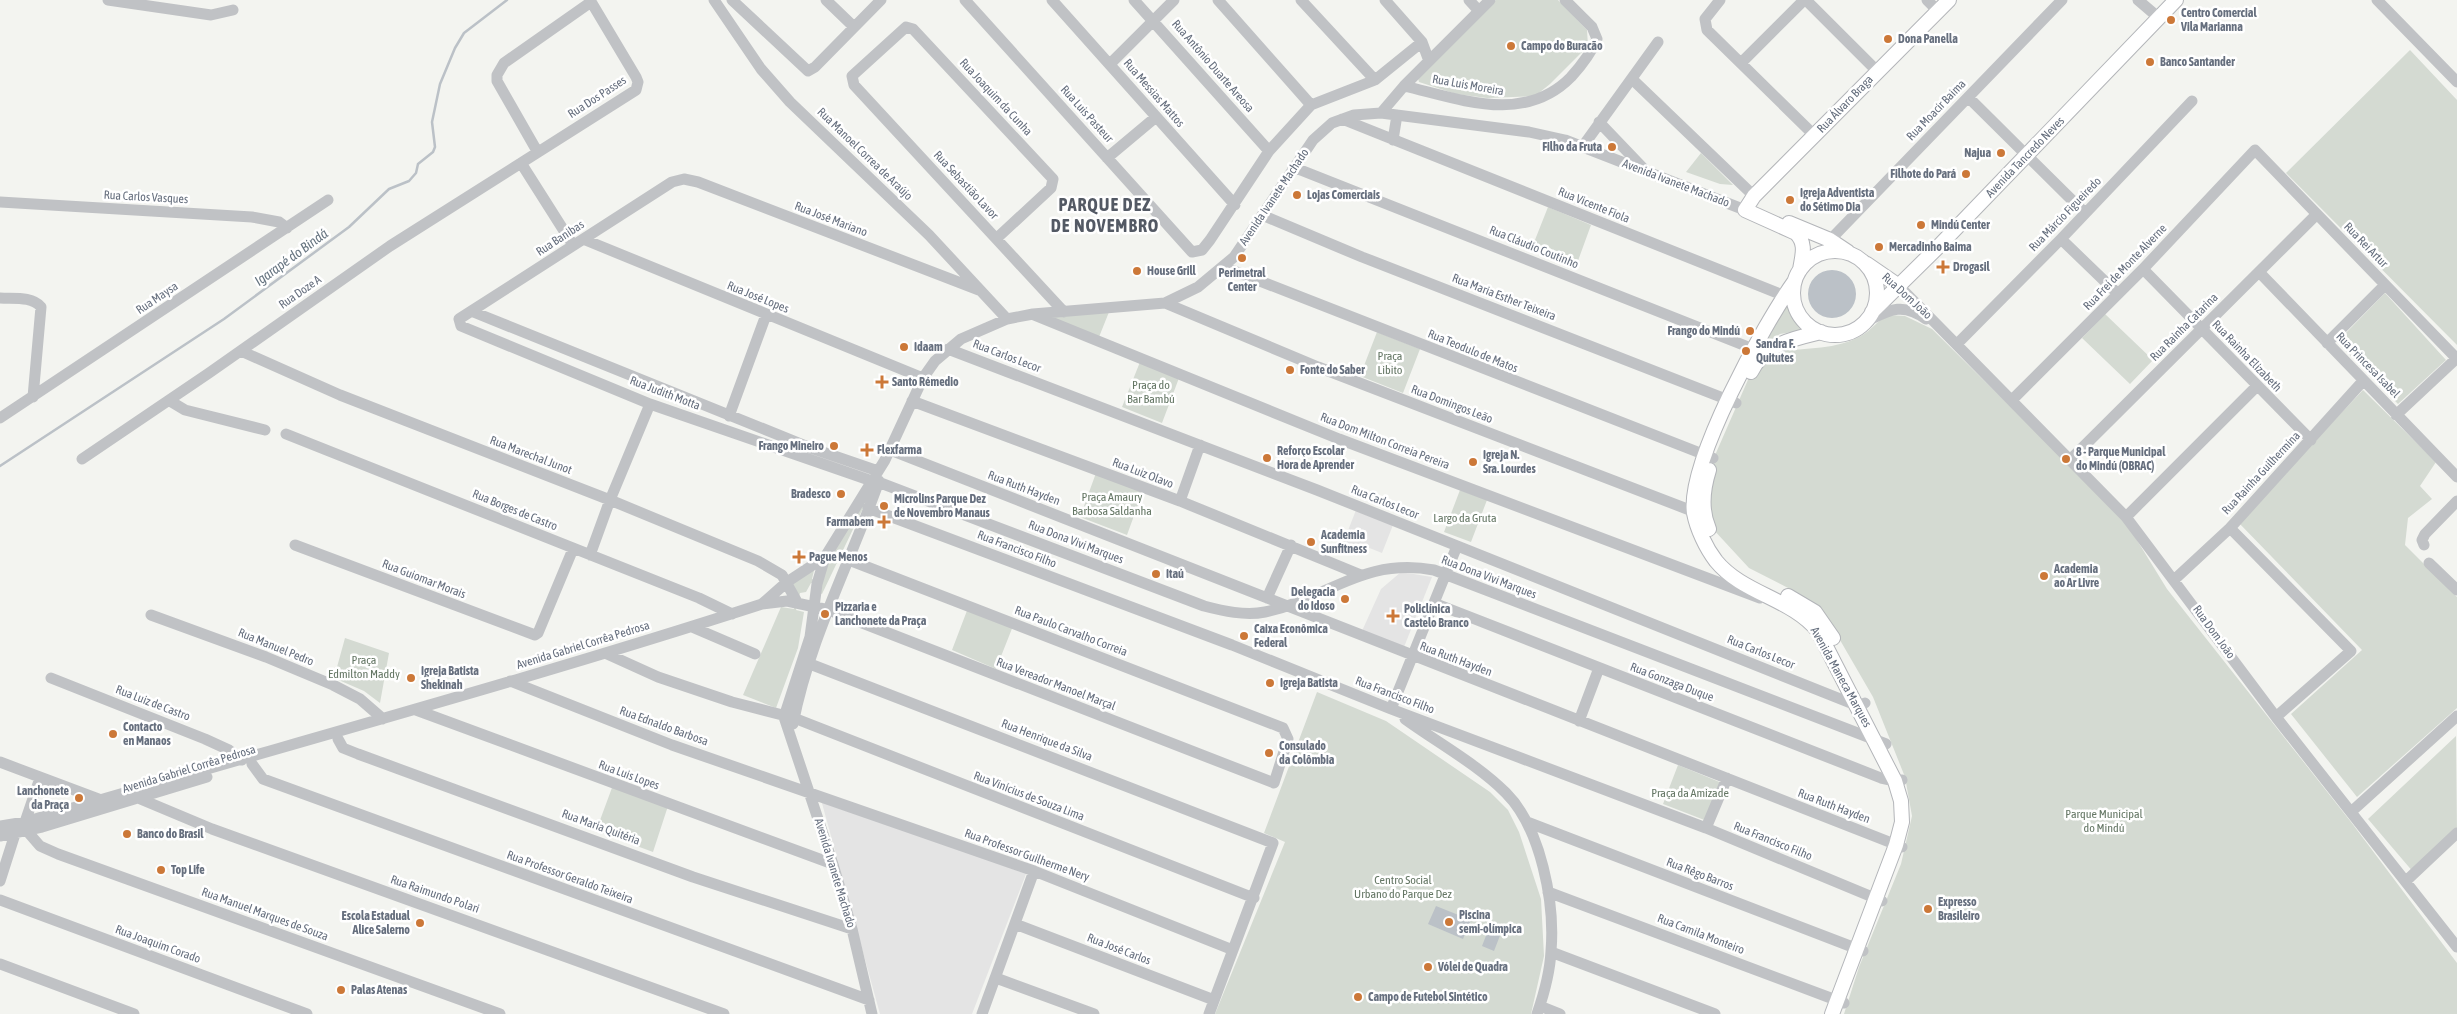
<svg xmlns="http://www.w3.org/2000/svg" width="2457" height="1014" font-family="'Asap Condensed',sans-serif">
<rect width="100%" height="100%" fill="#f3f4f0"/>
<path fill="#e4e4e4" d="M1356,510L1393,525L1382,553L1362,545L1358,553L1342,546Z
M1401,572L1432,577L1404,647L1362,631L1381,589Z
M820,796L1026,874L972,1014H880Z"/>
<path fill="#d4dad2" d="M1496,0H1558L1587,30L1588,46L1550,84L1535,96L1487,98L1456,94L1419,82L1417,75Z
M2410,50L2457,100V345L2286,173Z
M1701,153L1733,185L1720,184L1686,172Z
M1548,207L1591,225L1575,269L1531,250Z
M1789,292L1792,310L1810,329L1780,334L1759,347Z
M2385,293L2446,360L2398,404L2337,342Z
M1109,312L1099,337L1045,315Z
M2105,314L2153,360L2130,384L2082,338Z
M1889,315L1905,316L1932,329L2124,519L2167,589L2351,822L2457,963V1014H1844L1859,967L1901,864L1912,816L1905,777L1873,697L1822,609L1792,590L1749,568L1712,528L1706,489L1716,453L1754,366L1768,352C1797,348 1835,351 1861,336C1872,330 1877,320 1889,315Z
M1377,332L1420,349L1403,393L1360,376Z
M1140,362L1179,378L1162,423L1122,407Z
M2363,390L2436,462L2420,486L2432,499L2408,518L2405,545L2457,597V708L2357,797L2291,714L2362,650L2238,522Z
M1096,473L1143,491L1127,535L1080,517Z
M1460,490L1487,500L1471,542L1444,532Z
M867,500L822,594L817,592L818,583H811L806,592L800,593L796,610L804,612L798,648L776,708L743,695L781,607L794,609L797,592L792,583L816,562L812,579L818,581L839,535Z
M968,608L1013,626L996,669L952,650Z
M345,638L389,653L380,703L364,691L334,678Z
M1317,692L1386,721L1490,792L1508,810L1519,832L1541,899L1544,956L1531,1014H1215L1285,842L1264,833Z
M2456,736L2457,833L2414,873L2368,819Z
M1678,765L1722,783L1707,821L1663,804Z
M613,785L668,806L653,852L596,831Z"/>
<path fill="#bbc1c7" d="M1808 294a24 24 0 1 1 48 0a24 24 0 1 1-48 0Z
M1436,906L1471,920L1463,939L1428,924Z
M1489,928L1501,933L1494,951L1482,946Z"/>
<g fill="none" stroke-linecap="round" stroke-linejoin="round">
<path stroke="#bbc1c7" stroke-width="2.5" d="M0,466L224,319L349,227L389,189L409,181L416,173L418,164L433,152L435,147L432,122L440,84L455,48L464,33L507,0"/>
<g stroke="#b3b5b9" stroke-width="16">
<path id="major" d="M1789,223L1830,240L1848,252
M1793 293a42 42 0 1 1 84 0a42 42 0 1 1-84 0Z
M1867,264L1899,286
M1800,270C1802,256 1807,244 1796,233L1745,210L1754,196L1949,0
M1794,282C1764,324 1687,463 1694,513C1697,529 1706,548 1716,561C1743,594 1791,598 1818,631L1895,781L1901,801L1902,822L1896,845L1832,1014
M1872,312L1937,248L2176,0
M1751,372C1765,344 1792,339 1821,332
M1709,470C1703,489 1701,511 1709,529
M1788,596L1815,612L1833,638"/>
</g>
<path stroke="#c0c2c5" stroke-width="11" d="M108,0L211,15L233,10
M714,0L761,69L790,102L929,235L1007,319
M732,0L808,71L815,67L881,0
M826,0L854,27
M965,0L1192,252L1202,250L1210,240L1269,151L1311,105L1375,80L1422,42
M1052,0L1235,205
M1134,0L1269,151
M1218,0L1311,105
M1301,0L1375,80
M1385,0L1422,42L1429,61
M1469,0L1479,11
M1720,0L1705,19L1707,30L1814,135
M1806,0L1877,71
M1927,0L1938,11
M2138,0L2159,18
M2377,0L2457,82
M1741,63L1804,0
M1110,64L1174,0
M1632,79L1754,196
M1404,86C1460,99 1524,125 1571,77C1581,66 1591,53 1597,39L1592,27L1565,0
M1968,97L2085,213
M1381,113L1404,86L1490,0
M1342,119L1785,296
M1599,122L1643,168
M1393,140L1397,115
M1583,146L1658,42
M537,151L497,81V75L504,63L591,2
M1107,158L1156,117
M521,163L573,245
M1293,167L1761,352
M0,202L252,217L279,222L287,228
M1262,215L1362,257L1736,403
M997,238L1051,188L1053,179L913,29L906,27L852,76L854,85L1064,312
M583,239L923,378
M2061,239L2118,294
M1830,240L2062,0
M1224,267L1713,458
M2143,269L2311,440
M2259,272L2457,477
M1899,286L2126,517L2276,717L2457,947
M0,298C13,299 32,296 41,307L33,397
M1165,303L1318,367L1700,514
M471,311L811,448L878,471
M1034,315L1339,439L1760,598
M1863,323C1888,311 1901,301 1926,319
M1958,343L2061,239L2192,101
M2327,343L2385,285
M948,349L1317,490L1858,706L1865,703
M241,351L340,395L610,500L758,561L782,575L797,602
M2012,400L2143,269L2255,150L2457,359
M170,401L185,410L265,430
M912,401L1180,501L1361,575
M2396,415L2457,358
M729,416L766,315
M0,418L328,200
M286,434L699,598L732,614
M890,450L1902,847
M82,459L209,373L390,246L636,90L638,82L636,77L590,0
M2071,459L2316,215
M872,481L650,404L461,326L459,319L672,182L684,179L698,182L979,290
M878,482L1204,606C1223,611 1245,616 1265,612C1328,599 1362,557 1434,570L1886,744
M1180,501L1200,445
M868,508L1232,645L1391,709L1706,828L1882,901
M2126,517L2257,386
M2230,528L2351,651L2276,717
M295,545L535,635L538,633L573,549
M2424,545L2422,540L2425,534L2457,501
M590,555L610,500L650,404
M2429,563L2457,590
M2175,579L2230,528L2363,381
M1267,598L1291,545
M1434,603L1881,778L1895,781L1902,780
M762,604L787,582L825,557
M151,615L266,657L333,685L360,699L383,719
M692,627L755,654
M605,653L658,677L732,702L794,718L1254,898
M810,664L1273,843L1209,1014
M51,678L205,739L229,750L242,760
M510,681L672,745L1034,871L1233,950
M1391,709L1457,546
M416,710L833,864
M1405,719C1438,743 1477,764 1506,793C1541,828 1555,903 1551,951C1550,972 1544,994 1537,1014
M1579,721L1599,668
M793,724C809,640 851,561 879,481
M338,739L343,748L358,754L693,877L852,929
M0,762L101,800
M252,764L263,779L869,1000
M138,798L212,829L724,1014
M2351,812L2457,716
M25,822L40,778
M1527,822L1863,951
M0,826L25,822C271,749 518,683 762,604L787,601L829,610L1274,783L1288,739L1283,728L849,560
M1706,828L1727,778
M27,831L40,846L58,854L500,1014
M0,836L42,827L207,777
M0,881L15,834
M2406,881L2457,833
M1548,892L1844,1003
M0,900L307,1014
M1015,924L1214,1000
M1551,952L1715,1014
M0,964L134,1014
M996,978L1094,1014
M1540,1006L1560,1014
M872,1014L852,929L833,864L784,717L810,637L817,584L825,557L885,460L923,378L935,361L961,339L1007,319L1033,314L1165,303L1198,287L1234,257L1313,140L1332,123L1354,115L1381,113L1529,132L1565,140L1745,210
M982,1014L1034,871"/>
<use href="#major" stroke="#fff" stroke-width="14"/>
</g>
<g fill="#cc7838" stroke="#fff" stroke-width="2">
<circle cx="2171" cy="20" r="5"/>
<circle cx="1888" cy="39" r="5"/>
<circle cx="1511" cy="46" r="5"/>
<circle cx="2150" cy="62" r="5"/>
<circle cx="1612" cy="147" r="5"/>
<circle cx="2001" cy="153" r="5"/>
<circle cx="1966" cy="174" r="5"/>
<circle cx="1297" cy="195" r="5"/>
<circle cx="1790" cy="200" r="5"/>
<circle cx="1921" cy="225" r="5"/>
<circle cx="1879" cy="247" r="5"/>
<circle cx="1242" cy="258" r="5"/>
<path d="M1940.5 259.5h5v5h5v5h-5v5h-5v-5h-5v-5h5z"/>
<circle cx="1137" cy="271" r="5"/>
<circle cx="1750" cy="331" r="5"/>
<circle cx="904" cy="347" r="5"/>
<circle cx="1746" cy="351" r="5"/>
<circle cx="1290" cy="370" r="5"/>
<path d="M879.5 374.5h5v5h5v5h-5v5h-5v-5h-5v-5h5z"/>
<circle cx="834" cy="446" r="5"/>
<path d="M864.5 442.5h5v5h5v5h-5v5h-5v-5h-5v-5h5z"/>
<circle cx="1267" cy="458" r="5"/>
<circle cx="2066" cy="459" r="5"/>
<circle cx="1473" cy="462" r="5"/>
<circle cx="841" cy="494" r="5"/>
<circle cx="884" cy="506" r="5"/>
<path d="M881.5 514.5h5v5h5v5h-5v5h-5v-5h-5v-5h5z"/>
<circle cx="1311" cy="542" r="5"/>
<path d="M796.5 549.5h5v5h5v5h-5v5h-5v-5h-5v-5h5z"/>
<circle cx="1156" cy="574" r="5"/>
<circle cx="2044" cy="576" r="5"/>
<circle cx="1345" cy="599" r="5"/>
<circle cx="825" cy="614" r="5"/>
<path d="M1390.5 608.5h5v5h5v5h-5v5h-5v-5h-5v-5h5z"/>
<circle cx="1244" cy="636" r="5"/>
<circle cx="411" cy="678" r="5"/>
<circle cx="1270" cy="683" r="5"/>
<circle cx="113" cy="734" r="5"/>
<circle cx="1269" cy="753" r="5"/>
<circle cx="79" cy="798" r="5"/>
<circle cx="127" cy="834" r="5"/>
<circle cx="161" cy="870" r="5"/>
<circle cx="1928" cy="909" r="5"/>
<circle cx="1449" cy="922" r="5"/>
<circle cx="420" cy="923" r="5"/>
<circle cx="1428" cy="967" r="5"/>
<circle cx="341" cy="990" r="5"/>
<circle cx="1358" cy="997" r="5"/>
</g>
<g text-anchor="middle" stroke-width="5" stroke-linejoin="round" paint-order="stroke">
<g font-size="12" font-weight="bold" fill="#666f7e" stroke="#fff" text-anchor="start">
<text x="2181" y="17">Centro Comercial<tspan x="2181" dy="14">Vila Marianna</tspan></text>
<text x="1898" y="43">Dona Panella</text>
<text x="1521" y="50">Campo do Buracão</text>
<text x="2160" y="66">Banco Santander</text>
<text x="1602" y="151" text-anchor="end">Filho da Fruta</text>
<text x="1991" y="157" text-anchor="end">Najua</text>
<text x="1956" y="178" text-anchor="end">Filhote do Pará</text>
<text x="1800" y="197">Igreja Adventista<tspan x="1800" dy="14">do Sétimo Dia</tspan></text>
<text x="1307" y="199">Lojas Comerciais</text>
<text x="1931" y="229">Mindú Center</text>
<text x="1889" y="251">Mercadinho Baima</text>
<text x="1953" y="271">Drogasil</text>
<text x="1147" y="275">House Grill</text>
<text x="1242" y="277" text-anchor="middle">Perimetral<tspan x="1242" dy="14">Center</tspan></text>
<text x="1740" y="335" text-anchor="end">Frango do Mindú</text>
<text x="1756" y="348">Sandra F.<tspan x="1756" dy="14">Quitutes</tspan></text>
<text x="914" y="351">Idaam</text>
<text x="1300" y="374">Fonte do Saber</text>
<text x="892" y="386">Santo Rémedio</text>
<text x="824" y="450" text-anchor="end">Frango Mineiro</text>
<text x="877" y="454">Flexfarma</text>
<text x="1277" y="455">Reforço Escolar<tspan x="1277" dy="14">Hora de Aprender</tspan></text>
<text x="2076" y="456">8 - Parque Municipal<tspan x="2076" dy="14">do Mindú (OBRAC)</tspan></text>
<text x="1483" y="459">Igreja N.<tspan x="1483" dy="14">Sra. Lourdes</tspan></text>
<text x="831" y="498" text-anchor="end">Bradesco</text>
<text x="894" y="503">Microlins Parque Dez<tspan x="894" dy="14">de Novembro Manaus</tspan></text>
<text x="874" y="526" text-anchor="end">Farmabem</text>
<text x="1321" y="539">Academia<tspan x="1321" dy="14">Sunfitness</tspan></text>
<text x="809" y="561">Pague Menos</text>
<text x="2054" y="573">Academia<tspan x="2054" dy="14">ao Ar Livre</tspan></text>
<text x="1166" y="578">Itaú</text>
<text x="1335" y="596" text-anchor="end">Delegacia<tspan x="1335" dy="14">do Idoso</tspan></text>
<text x="835" y="611">Pizzaria e<tspan x="835" dy="14">Lanchonete da Praça</tspan></text>
<text x="1404" y="613">Policlínica<tspan x="1404" dy="14">Castelo Branco</tspan></text>
<text x="1254" y="633">Caixa Econômica<tspan x="1254" dy="14">Federal</tspan></text>
<text x="421" y="675">Igreja Batista<tspan x="421" dy="14">Shekinah</tspan></text>
<text x="1280" y="687">Igreja Batista</text>
<text x="123" y="731">Contacto<tspan x="123" dy="14">en Manaos</tspan></text>
<text x="1279" y="750">Consulado<tspan x="1279" dy="14">da Colômbia</tspan></text>
<text x="69" y="795" text-anchor="end">Lanchonete<tspan x="69" dy="14">da Praça</tspan></text>
<text x="137" y="838">Banco do Brasil</text>
<text x="171" y="874">Top Life</text>
<text x="1938" y="906">Expresso<tspan x="1938" dy="14">Brasileiro</tspan></text>
<text x="1459" y="919">Piscina<tspan x="1459" dy="14">semi-olímpica</tspan></text>
<text x="410" y="920" text-anchor="end">Escola Estadual<tspan x="410" dy="14">Alice Salerno</tspan></text>
<text x="1438" y="971">Vólei de Quadra</text>
<text x="351" y="994">Palas Atenas</text>
<text x="1368" y="1001">Campo de Futebol Sintético</text>
</g>
<g font-size="12" fill="#666f7e" stroke="#fff">
<text transform="translate(1213 66) rotate(49)" y="4">Rua Antônio Duarte Areosa</text>
<text transform="translate(1468 85) rotate(10)" y="4">Rua Luis Moreira</text>
<text transform="translate(1154 93) rotate(49)" y="4">Rua Messias Mattos</text>
<text transform="translate(597 97) rotate(-33)" y="4">Rua Dos Passes</text>
<text transform="translate(996 97) rotate(47)" y="4">Rua Joaquim da Cunha</text>
<text transform="translate(1845 104) rotate(-46)" y="4">Rua Álvaro Braga</text>
<text transform="translate(1936 110) rotate(-46)" y="4">Rua Moacir Baima</text>
<text transform="translate(1087 114) rotate(48)" y="4">Rua Luis Pasteur</text>
<text transform="translate(865 154) rotate(44)" y="4">Rua Manoel Correa de Araújo</text>
<text transform="translate(2025 157) rotate(-46)" y="4">Avenida Tancredo Neves</text>
<text transform="translate(1676 183) rotate(21)" y="4">Avenida Ivanete Machado</text>
<text transform="translate(966 185) rotate(47)" y="4">Rua Sebastião Lavor</text>
<text transform="translate(146 197) rotate(3)" y="4">Rua Carlos Vasques</text>
<text transform="translate(1274 197) rotate(-56)" y="4">Avenida Ivanete Machado</text>
<text transform="translate(1594 205) rotate(22)" y="4">Rua Vicente Fiola</text>
<text transform="translate(2065 214) rotate(-46)" y="4">Rua Márcio Figueiredo</text>
<text transform="translate(831 219) rotate(21)" y="4">Rua José Mariano</text>
<text transform="translate(560 238) rotate(-33)" y="4">Rua Banibas</text>
<text transform="translate(2366 245) rotate(46)" y="4">Rua Rei Artur</text>
<text transform="translate(1534 247) rotate(22)" y="4">Rua Cláudio Coutinho</text>
<text transform="translate(2125 267) rotate(-46)" y="4">Rua Frei de Monte Alverne</text>
<text transform="translate(300 292) rotate(-35)" y="4">Rua Doze A</text>
<text transform="translate(1907 296) rotate(42)" y="4">Rua Dom João</text>
<text transform="translate(758 297) rotate(22)" y="4">Rua José Lopes</text>
<text transform="translate(1504 297) rotate(21)" y="4">Rua Maria Esther Teixeira</text>
<text transform="translate(157 298) rotate(-34)" y="4">Rua Maysa</text>
<text transform="translate(2184 327) rotate(-45)" y="4">Rua Rainha Catarina</text>
<text transform="translate(1473 351) rotate(22)" y="4">Rua Teodulo de Matos</text>
<text transform="translate(1007 356) rotate(21)" y="4">Rua Carlos Lecor</text>
<text transform="translate(2247 356) rotate(46)" y="4">Rua Rainha Elizabeth</text>
<text transform="translate(2368 365) rotate(46)" y="4">Rua Princesa Isabel</text>
<text transform="translate(665 393) rotate(21)" y="4">Rua Judith Motta</text>
<text transform="translate(1452 404) rotate(21)" y="4">Rua Domingos Leão</text>
<text transform="translate(1385 441) rotate(21)" y="4">Rua Dom Milton Correia Pereira</text>
<text transform="translate(531 455) rotate(21)" y="4">Rua Marechal Junot</text>
<text transform="translate(1143 473) rotate(21)" y="4">Rua Luiz Olavo</text>
<text transform="translate(2261 473) rotate(-47)" y="4">Rua Rainha Guilhermina</text>
<text transform="translate(1024 488) rotate(21)" y="4">Rua Ruth Hayden</text>
<text transform="translate(1385 502) rotate(22)" y="4">Rua Carlos Lecor</text>
<text transform="translate(515 510) rotate(22)" y="4">Rua Borges de Castro</text>
<text transform="translate(1076 542) rotate(21)" y="4">Rua Dona Vivi Marques</text>
<text transform="translate(1017 549) rotate(21)" y="4">Rua Francisco Filho</text>
<text transform="translate(1489 577) rotate(21)" y="4">Rua Dona Vivi Marques</text>
<text transform="translate(424 579) rotate(21)" y="4">Rua Guiomar Morais</text>
<text transform="translate(1071 631) rotate(21)" y="4">Rua Paulo Carvalho Correia</text>
<text transform="translate(2214 632) rotate(54)" y="4">Rua Dom João</text>
<text transform="translate(583 645) rotate(-17)" y="4">Avenida Gabriel Corrêa Pedrosa</text>
<text transform="translate(276 647) rotate(22)" y="4">Rua Manuel Pedro</text>
<text transform="translate(1761 652) rotate(22)" y="4">Rua Carlos Lecor</text>
<text transform="translate(1456 659) rotate(21)" y="4">Rua Ruth Hayden</text>
<text transform="translate(1841 677) rotate(61)" y="4">Avenida Maneca Marques</text>
<text transform="translate(1672 682) rotate(21)" y="4">Rua Gonzaga Duque</text>
<text transform="translate(1056 684) rotate(21)" y="4">Rua Vereador Manoel Marçal</text>
<text transform="translate(1395 695) rotate(21)" y="4">Rua Francisco Filho</text>
<text transform="translate(153 703) rotate(21)" y="4">Rua Luiz de Castro</text>
<text transform="translate(664 726) rotate(20)" y="4">Rua Ednaldo Barbosa</text>
<text transform="translate(1047 740) rotate(21)" y="4">Rua Henrique da Silva</text>
<text transform="translate(189 769) rotate(-17)" y="4">Avenida Gabriel Corrêa Pedrosa</text>
<text transform="translate(629 775) rotate(20)" y="4">Rua Luis Lopes</text>
<text transform="translate(1029 796) rotate(21)" y="4">Rua Vinícius de Souza Lima</text>
<text transform="translate(1834 806) rotate(21)" y="4">Rua Ruth Hayden</text>
<text transform="translate(601 827) rotate(20)" y="4">Rua Maria Quitéria</text>
<text transform="translate(1773 841) rotate(22)" y="4">Rua Francisco Filho</text>
<text transform="translate(1027 855) rotate(20)" y="4">Rua Professor Guilherme Nery</text>
<text transform="translate(835 873) rotate(73)" y="4">Avenida Ivanete Machado</text>
<text transform="translate(1700 874) rotate(21)" y="4">Rua Rêgo Barros</text>
<text transform="translate(570 877) rotate(20)" y="4">Rua Professor Geraldo Teixeira</text>
<text transform="translate(435 894) rotate(19)" y="4">Rua Raimundo Polari</text>
<text transform="translate(265 914) rotate(20)" y="4">Rua Manuel Marques de Souza</text>
<text transform="translate(1701 934) rotate(21)" y="4">Rua Camila Monteiro</text>
<text transform="translate(158 944) rotate(20)" y="4">Rua Joaquim Corado</text>
<text transform="translate(1119 949) rotate(21)" y="4">Rua José Carlos</text>
</g>
<g font-size="12" fill="#647664" stroke="#fff">
<text x="1390" y="360">Praça<tspan x="1390" dy="14">Libito</tspan></text>
<text x="1151" y="389">Praça do<tspan x="1151" dy="14">Bar Bambú</tspan></text>
<text x="1112" y="501">Praça Amaury<tspan x="1112" dy="14">Barbosa Saldanha</tspan></text>
<text x="1465" y="522">Largo da Gruta</text>
<text x="364" y="664">Praça<tspan x="364" dy="14">Edmilton Maddy</tspan></text>
<text x="1690" y="797">Praça da Amizade</text>
<text x="2104" y="818">Parque Municipal<tspan x="2104" dy="14">do Mindú</tspan></text>
<text x="1403" y="884">Centro Social<tspan x="1403" dy="14">Urbano do Parque Dez</tspan></text>
</g>
<g font-size="14" font-style="italic" fill="#677581" stroke="#fff">
<text transform="translate(291 257) rotate(-36)" y="5">Igarapé do Bindá</text>
</g>
<g font-size="18" font-weight="bold" letter-spacing="1" fill="#535964" stroke="#fff">
<text x="1105" y="211">PARQUE DEZ<tspan x="1105" dy="21">DE NOVEMBRO</tspan></text>
</g>
</g>
</svg>
